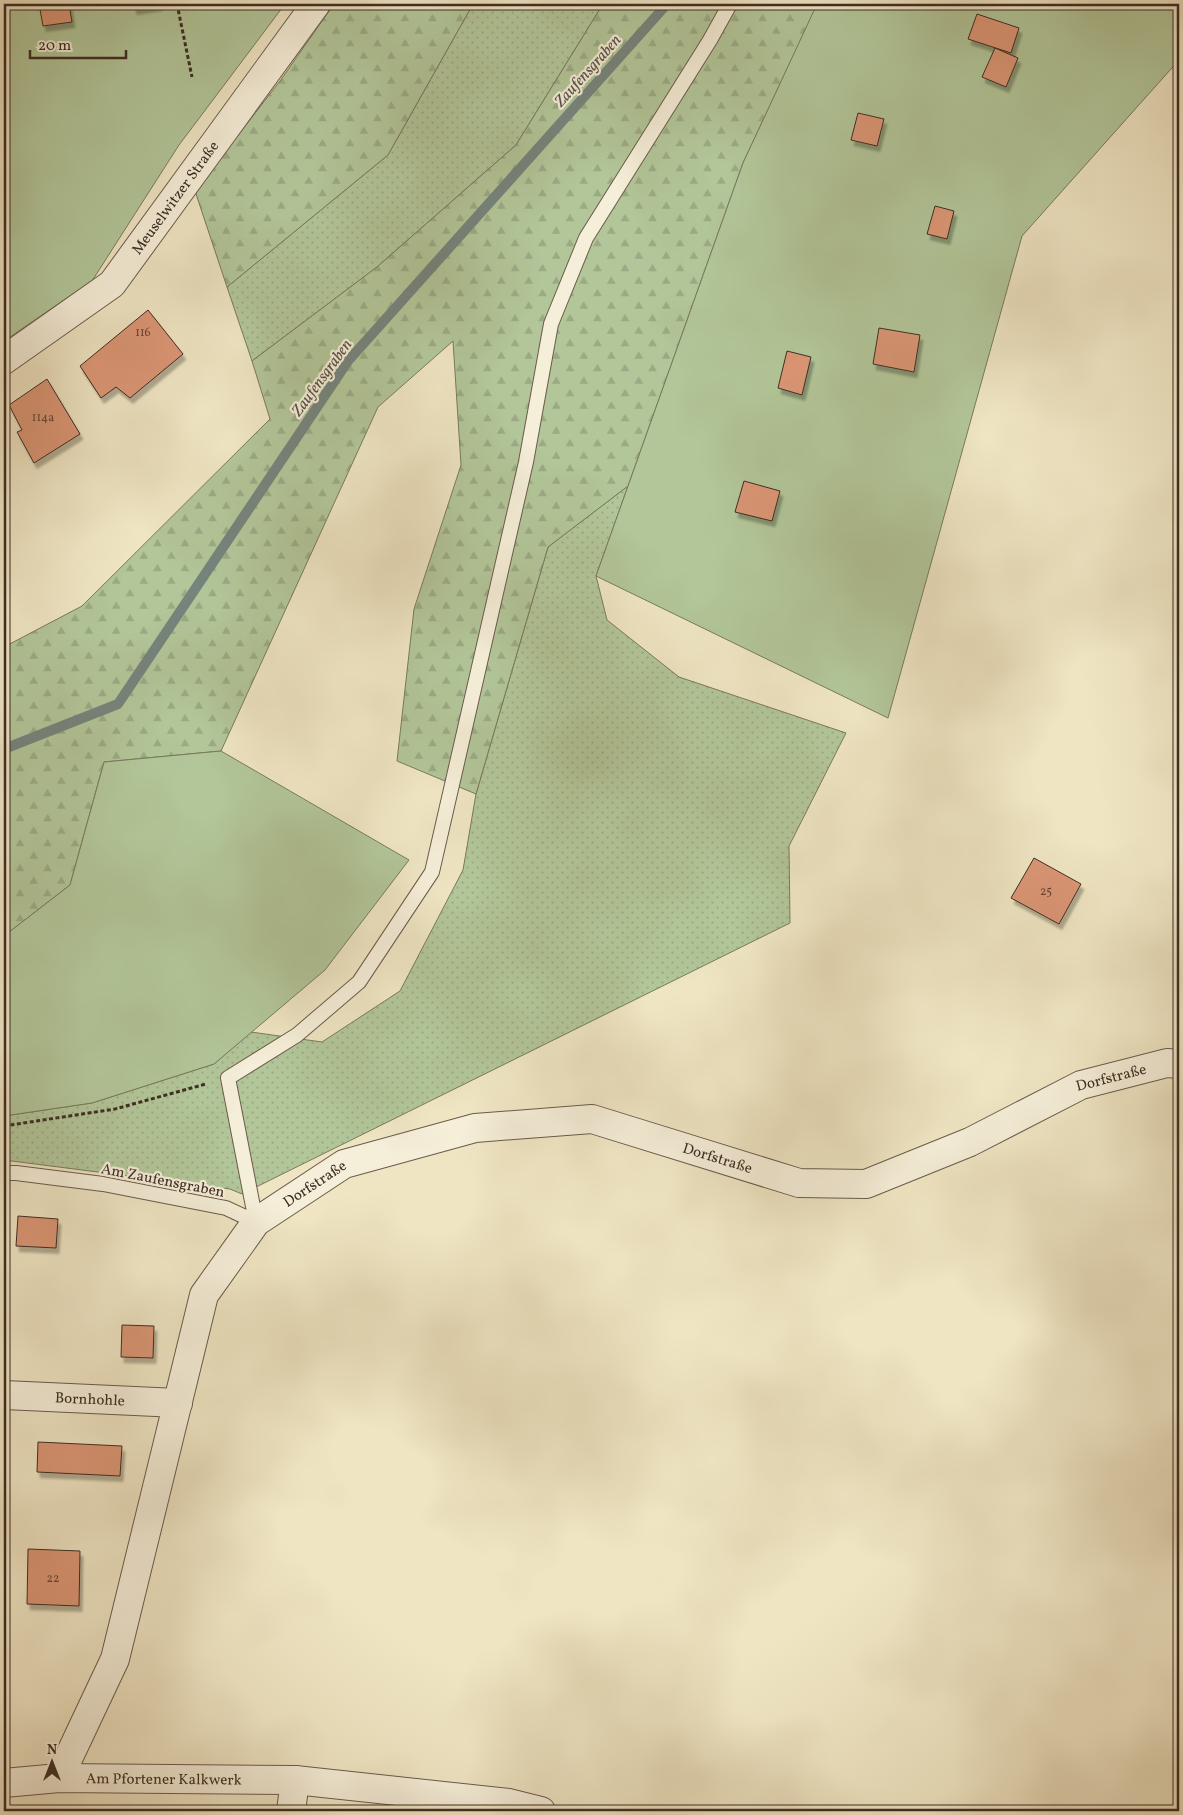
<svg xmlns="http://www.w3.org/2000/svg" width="1183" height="1815" font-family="Vollkorn,serif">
<defs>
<pattern id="grass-dots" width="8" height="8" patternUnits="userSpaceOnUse" patternTransform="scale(1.25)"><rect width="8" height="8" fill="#b2c699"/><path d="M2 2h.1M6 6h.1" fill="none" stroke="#9aaa84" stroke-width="1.8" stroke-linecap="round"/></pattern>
<pattern id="forest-firs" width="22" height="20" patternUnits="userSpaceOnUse" patternTransform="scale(1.25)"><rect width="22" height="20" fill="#b2c699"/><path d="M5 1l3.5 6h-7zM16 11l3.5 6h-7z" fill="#9aaa84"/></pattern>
<filter id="shadow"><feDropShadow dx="3" dy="5.5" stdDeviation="1" flood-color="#0004"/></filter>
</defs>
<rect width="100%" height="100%" fill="#efe5c3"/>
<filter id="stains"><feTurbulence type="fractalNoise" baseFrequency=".004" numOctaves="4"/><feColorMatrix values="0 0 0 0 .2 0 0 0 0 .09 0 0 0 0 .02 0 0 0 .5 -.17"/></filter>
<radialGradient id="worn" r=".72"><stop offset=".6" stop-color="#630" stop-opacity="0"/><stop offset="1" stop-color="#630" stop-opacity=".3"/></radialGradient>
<path fill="url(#grass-dots)" stroke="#787a5e" d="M473,4H603L516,145L377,267L252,361L227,287L388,155Z
M628,486L596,576L607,620L679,677L846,733L789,846L790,923L242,1194L230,1189L4,1160V1116L92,1103L214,1064L251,1032L322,1042L400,991L463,870L476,794L548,547Z"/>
<path fill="url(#forest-firs)" stroke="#787a5e" d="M334,4H473L388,155L227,287L195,191L280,81Z
M603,4H818L743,163L628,486L548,547L476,794L397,761L414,609L461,465L453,341L378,407L221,751L104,762L70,885L4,936V647L82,606L270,419L252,361L377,267L516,145Z"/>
<path fill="#b2c699" stroke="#787a5e" d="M4,4H285L179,145L92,281L4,341Z
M817,4H1179V60L1022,236L888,718L596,576L743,163Z
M221,751L409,860L325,970L214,1064L92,1103L4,1116V936L70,885L104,762Z"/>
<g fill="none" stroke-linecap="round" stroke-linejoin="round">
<path stroke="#75847d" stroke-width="10" d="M4,749L118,704L348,361L667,4"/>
</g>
<path fill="#db9675" stroke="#3d2d24" filter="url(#shadow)" d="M39,4H69L72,22L43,26Z
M133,4H159V5L134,9Z
M977,14L1019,28L1011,53L968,39Z
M995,48L1018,58L1006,87L982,77Z
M858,113L884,119L877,146L851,140Z
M935,206L954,211L947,239L927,234Z
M148,310L183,354L130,398L116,387L101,398L80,366Z
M879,328L920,335L914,372L873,364Z
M787,351L811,357L802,395L778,388Z
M47,379L80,434L34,463L17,432L22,430L9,405Z
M744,481L780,491L772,521L735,512Z
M1034,858L1081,884L1059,924L1011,898Z
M18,1216L58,1219L56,1248L16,1246Z
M122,1325L154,1326L153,1358L121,1357Z
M38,1442L122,1446L120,1476L37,1472Z
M28,1549L80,1551L79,1606L27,1604Z"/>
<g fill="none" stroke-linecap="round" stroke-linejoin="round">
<g stroke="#6a5b4c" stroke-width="16">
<path id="lane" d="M4,1173H16L103,1184L226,1208L256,1222
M256,1222L228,1078L297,1035L359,982L432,872L526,462L551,324L586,238L710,40L730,4"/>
</g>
<g stroke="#6a5b4c" stroke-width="30">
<g id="street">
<path id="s1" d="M4,360L112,284L316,4"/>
<path id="s2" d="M4,1395L178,1403"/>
<path id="s3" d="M59,1778L115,1659L204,1295L256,1222L344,1164L475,1128L592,1119L799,1183L866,1184L970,1142L1081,1085L1167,1063L1179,1064"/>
<path id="s4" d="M4,1783L59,1778L295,1780L509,1803L541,1811"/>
<path d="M291,1811L295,1780"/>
</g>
</g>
<path stroke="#3d2d24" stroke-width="3" stroke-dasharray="4 2.5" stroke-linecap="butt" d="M177,4L192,77
M4,1126L115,1109L206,1084"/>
<use href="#lane" stroke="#f5eed8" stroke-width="14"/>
<use href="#street" stroke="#f5eed8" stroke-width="28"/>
</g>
<g text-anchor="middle" stroke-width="4.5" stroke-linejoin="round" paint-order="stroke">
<g font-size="12" fill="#644738">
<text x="143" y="336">116</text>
<text x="43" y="421">114a</text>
<text x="1046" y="895">25</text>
<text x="53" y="1582">22</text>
</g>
<g font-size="15" fill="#3d2d24" stroke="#f5eed8">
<text dy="5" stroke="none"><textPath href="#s1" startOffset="239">Meuselwitzer Straße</textPath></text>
<text dy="5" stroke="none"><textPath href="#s3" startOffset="1506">Dorfstraße</textPath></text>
<text dy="5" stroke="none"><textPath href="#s3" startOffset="1086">Dorfstraße</textPath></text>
<text transform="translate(163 1180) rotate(11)" y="5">Am Zaufensgraben</text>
<text dy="5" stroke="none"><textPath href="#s3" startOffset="666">Dorfstraße</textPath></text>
<text dy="5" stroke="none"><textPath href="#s2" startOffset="86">Bornhohle</textPath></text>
<text dy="5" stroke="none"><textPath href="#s4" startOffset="160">Am Pfortener Kalkwerk</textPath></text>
</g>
<g font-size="16" font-style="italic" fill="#545149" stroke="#f5eed8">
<text transform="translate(587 70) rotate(-48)" y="6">Zaufensgraben</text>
<text transform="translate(321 377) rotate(-54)" y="6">Zaufensgraben</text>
</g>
</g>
<rect width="1183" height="1815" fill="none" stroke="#efe5c3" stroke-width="20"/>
<rect x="5" y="5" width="1173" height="1805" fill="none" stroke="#3d2d24" stroke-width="2.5"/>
<rect x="10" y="10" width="1163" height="1795" fill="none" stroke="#3d2d24"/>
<g transform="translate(52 1762)" stroke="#f5eed8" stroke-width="4" paint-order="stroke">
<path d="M0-4L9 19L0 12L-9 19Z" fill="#3d2d24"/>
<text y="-8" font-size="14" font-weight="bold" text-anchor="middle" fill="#3d2d24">N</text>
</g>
<path d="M30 50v8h96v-8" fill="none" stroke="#3d2d24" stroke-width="2.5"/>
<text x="38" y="50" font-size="15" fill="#3d2d24" stroke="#f5eed8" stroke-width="4" paint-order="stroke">20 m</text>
<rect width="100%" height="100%" filter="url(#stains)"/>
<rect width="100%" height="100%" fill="url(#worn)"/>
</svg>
